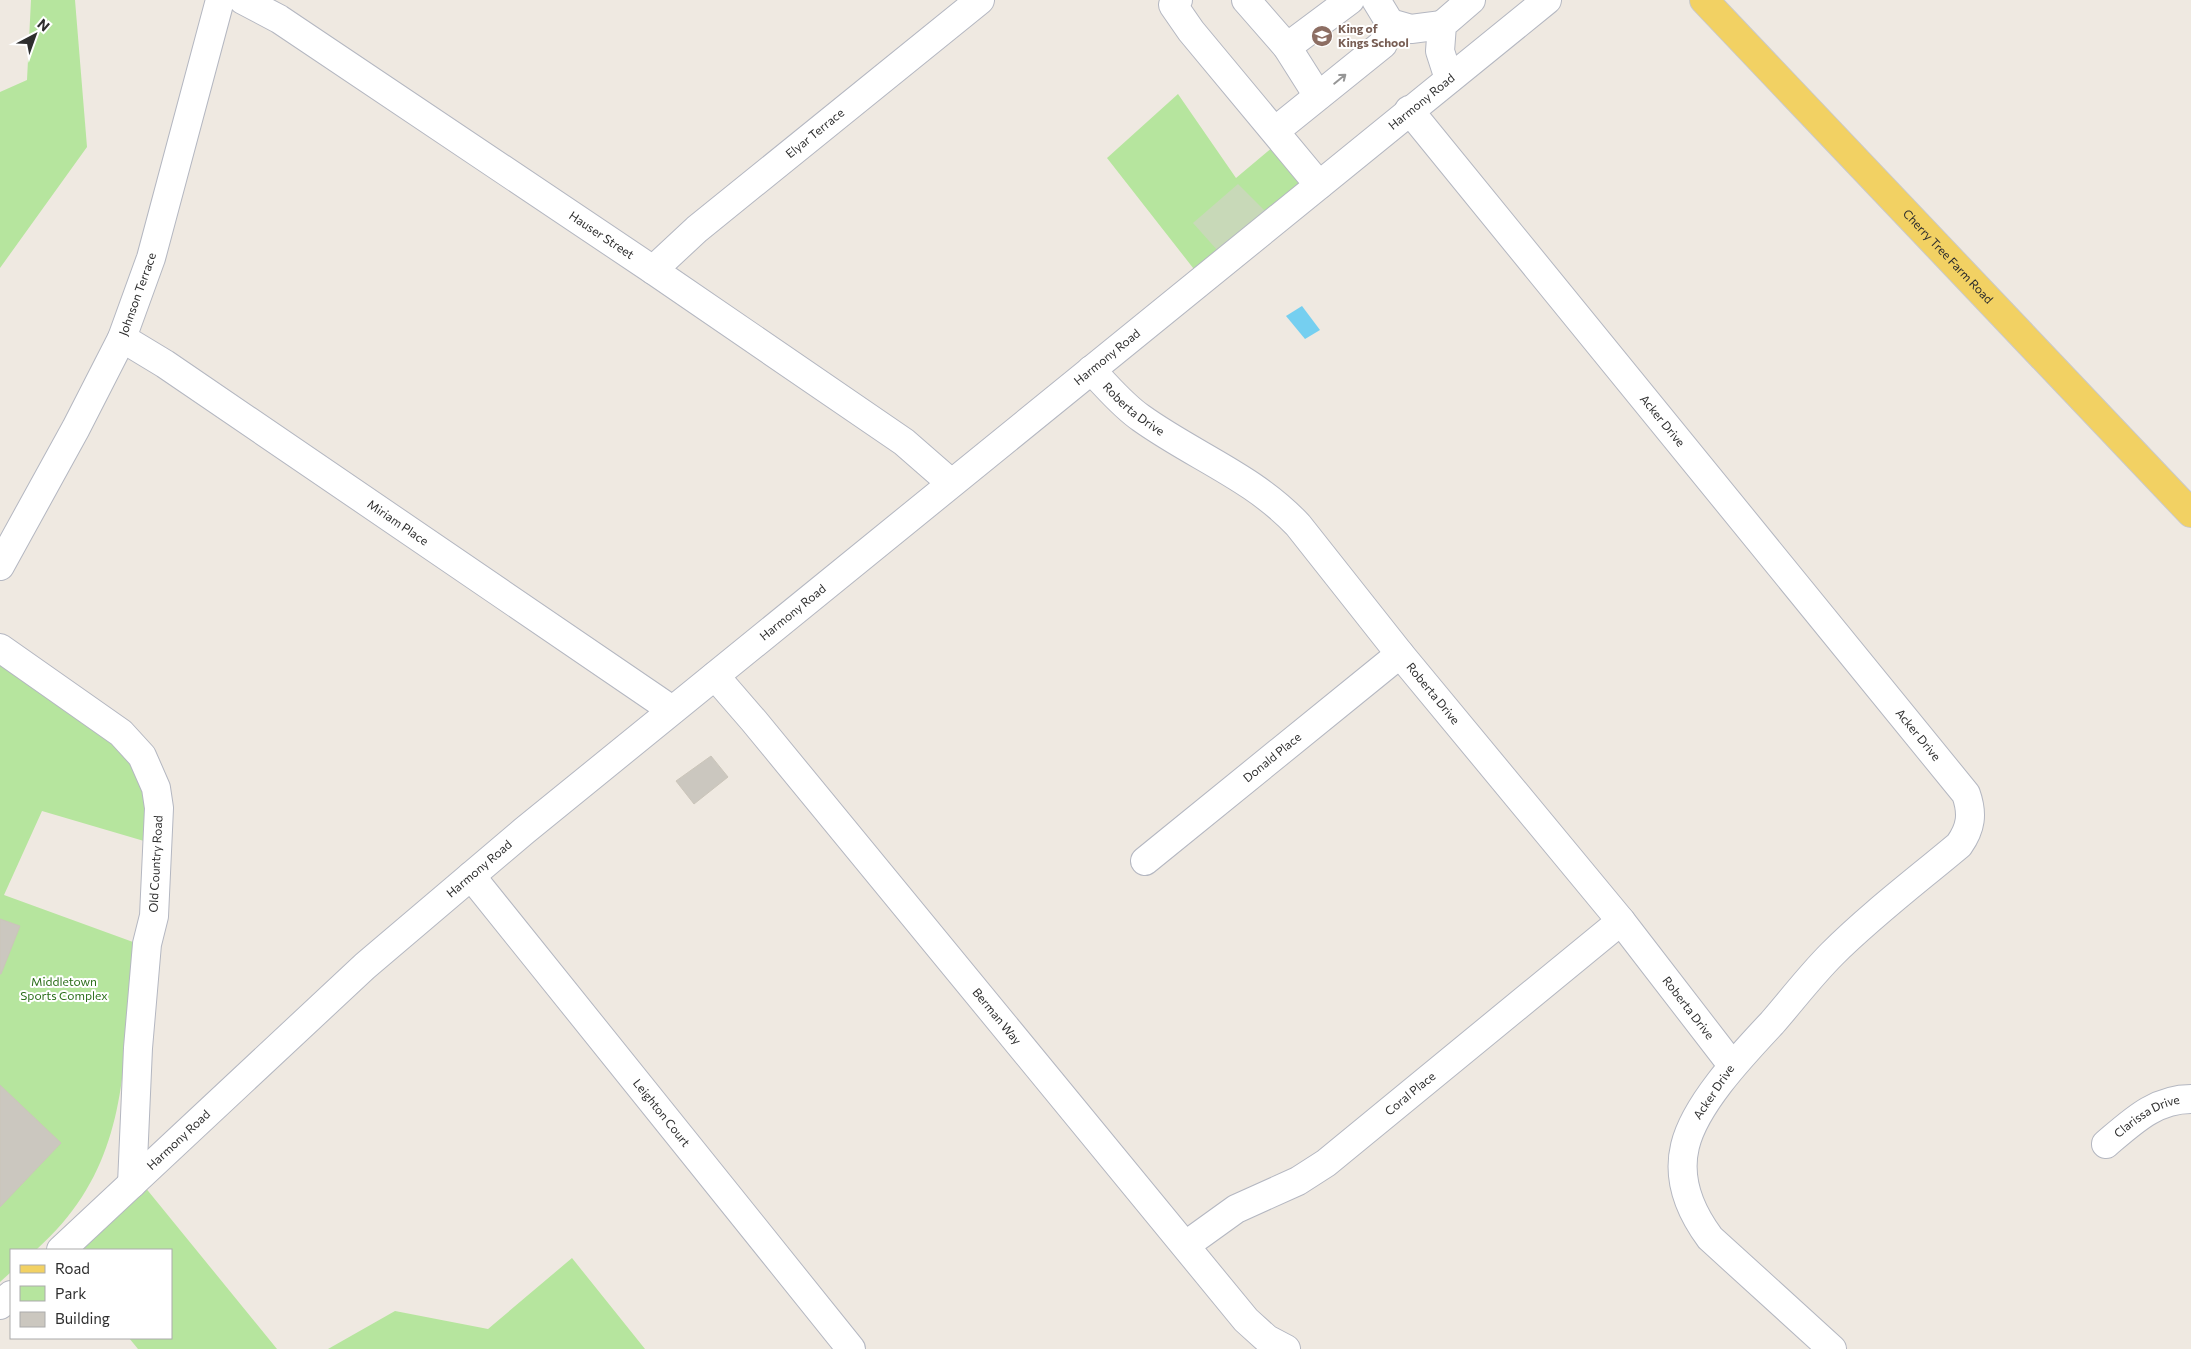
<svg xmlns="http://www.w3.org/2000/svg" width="2191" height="1349" font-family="Commissioner,sans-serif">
<rect width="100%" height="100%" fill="#efe9e1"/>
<path fill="#b6e59e" d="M31,0H75L87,147L0,268V92L27,80Z
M1178,94L1236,178L1273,147L1302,187L1197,273L1107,158Z
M0,660L157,774L161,846L42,811L4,895L133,942C122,1061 134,1163 36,1250H11V1272L0,1282Z
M140,1181L277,1349H138L129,1338H171V1250H66Z
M572,1258L645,1349H328L395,1311L488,1329Z"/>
<path fill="#c8d9b8" d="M1238,184L1285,231L1235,270L1193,223Z"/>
<path fill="#75cff0" d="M1302,306L1320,330L1305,339L1286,316Z"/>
<path fill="#cbc7bf" stroke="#cbc5ba" d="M711,756L728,777L694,804L676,781Z
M0,919L20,926L1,974H0Z
M0,1085L61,1143L0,1207Z"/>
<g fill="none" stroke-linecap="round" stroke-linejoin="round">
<g stroke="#b4b7c1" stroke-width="30">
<g id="minor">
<path id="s1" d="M243,0L279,19L653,270L904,442L951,483"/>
<path d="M1178,0L1173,5L1191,31L1319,185"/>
<path d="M1246,0L1287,47L1318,96"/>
<path d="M1376,0L1390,23L1411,29L1442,25"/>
<path d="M1287,47L1350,0"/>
<path d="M1449,79L1440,51L1442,25L1471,0"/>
<path id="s2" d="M1409,110L1966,794C1973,814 1971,828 1959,845C1916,881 1871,915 1832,954C1810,976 1792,1000 1772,1023C1743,1054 1695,1104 1685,1146C1677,1179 1690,1211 1710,1238L1832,1349"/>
<path d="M1275,131L1383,44L1390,23"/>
<path id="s3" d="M653,270L697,229L980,0"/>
<path id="s4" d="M122,338L165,364L672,710"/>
<path id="s5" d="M1091,370C1107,386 1122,405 1141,418C1194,456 1253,477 1298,525L1400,654L1621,921L1732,1065"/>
<path id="s6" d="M0,566L76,428L122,338L151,258L220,0"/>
<path d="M0,648L121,733L142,756L156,788L159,808L154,916L147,944L138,1048L132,1184"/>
<path id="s7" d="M715,676L754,721L1246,1320L1267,1339L1286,1349"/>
<path id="s8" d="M1145,861L1400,654"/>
<path id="s9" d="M471,876L851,1349"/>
<path id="s10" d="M2106,1144C2132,1122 2155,1099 2191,1099"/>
<path id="s11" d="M1186,1245L1236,1209L1298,1181L1326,1163L1621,921"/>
<path id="s12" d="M61,1250L365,966L524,831L1547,0"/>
<path d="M0,1305L11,1295"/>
</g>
</g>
<g stroke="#c9c9c9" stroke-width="30">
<g id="major">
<path id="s13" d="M1704,0L2191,513"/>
</g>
</g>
<use href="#minor" stroke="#fff" stroke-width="28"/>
<use href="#major" stroke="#f2d163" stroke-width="28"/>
</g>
<defs><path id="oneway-shaft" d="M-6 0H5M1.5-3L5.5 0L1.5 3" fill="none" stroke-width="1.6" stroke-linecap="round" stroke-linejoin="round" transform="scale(1.25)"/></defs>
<use stroke="#969696" href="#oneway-shaft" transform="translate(1340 79) rotate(-39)"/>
<defs>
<g id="school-disc" transform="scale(1.125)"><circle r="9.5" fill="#8d6e63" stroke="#fff"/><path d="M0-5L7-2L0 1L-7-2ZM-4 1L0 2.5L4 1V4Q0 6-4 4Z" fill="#fff"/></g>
</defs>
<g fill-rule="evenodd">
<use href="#school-disc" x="1322" y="36"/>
</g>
<g text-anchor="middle" stroke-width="4" stroke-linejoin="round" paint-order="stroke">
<g font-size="12" font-weight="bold" fill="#785e54" stroke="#fff" text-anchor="start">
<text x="1338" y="33">King of<tspan x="1338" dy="14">Kings School</tspan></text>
</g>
<g font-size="12" fill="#2e2e2e" stroke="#fff">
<text dy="4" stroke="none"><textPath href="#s12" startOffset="1781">Harmony Road</textPath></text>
<text dy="4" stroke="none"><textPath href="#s3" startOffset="212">Elyar Terrace</textPath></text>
<text dy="4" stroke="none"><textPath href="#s1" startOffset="429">Hauser Street</textPath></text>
<text dy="4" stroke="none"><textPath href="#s13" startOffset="354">Cherry Tree Farm Road</textPath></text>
<text dy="4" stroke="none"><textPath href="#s6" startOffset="305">Johnson Terrace</textPath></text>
<text dy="4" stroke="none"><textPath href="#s12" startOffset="1376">Harmony Road</textPath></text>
<text dy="4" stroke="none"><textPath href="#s5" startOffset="58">Roberta Drive</textPath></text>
<text dy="4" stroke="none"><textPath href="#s2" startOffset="401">Acker Drive</textPath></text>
<text dy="4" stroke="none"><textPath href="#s4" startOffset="332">Miriam Place</textPath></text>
<text dy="4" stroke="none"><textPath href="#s12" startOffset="971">Harmony Road</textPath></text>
<text dy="4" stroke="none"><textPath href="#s5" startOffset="476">Roberta Drive</textPath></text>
<text dy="4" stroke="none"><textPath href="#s2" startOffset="806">Acker Drive</textPath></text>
<text dy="4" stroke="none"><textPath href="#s8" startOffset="164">Donald Place</textPath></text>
<text transform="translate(156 864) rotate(-87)" y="4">Old Country Road</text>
<text dy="4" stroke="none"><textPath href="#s12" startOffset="566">Harmony Road</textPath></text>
<text dy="4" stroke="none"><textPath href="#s5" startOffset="881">Roberta Drive</textPath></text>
<text dy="4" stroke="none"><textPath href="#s7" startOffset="442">Berman Way</textPath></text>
<text transform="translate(1714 1092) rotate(-56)" y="4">Acker Drive</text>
<text dy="4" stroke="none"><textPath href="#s11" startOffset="272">Coral Place</textPath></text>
<text dy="4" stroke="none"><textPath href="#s9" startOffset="304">Leighton Court</textPath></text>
<text dy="4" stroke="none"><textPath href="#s10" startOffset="50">Clarissa Drive</textPath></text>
<text dy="4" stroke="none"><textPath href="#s12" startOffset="161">Harmony Road</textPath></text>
</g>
<g font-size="12" fill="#2c6e1b" stroke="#fff">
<text x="64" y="986">Middletown<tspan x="64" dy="14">Sports Complex</tspan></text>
</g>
</g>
<rect x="10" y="1249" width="162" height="90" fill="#ffffff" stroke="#ababab"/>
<rect x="20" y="1265" width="25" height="8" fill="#f2d163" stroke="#ababab"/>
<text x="55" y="1274" font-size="15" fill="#2e2e2e">Road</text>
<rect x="20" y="1286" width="25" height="15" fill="#b6e59e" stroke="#ababab"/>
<text x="55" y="1299" font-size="15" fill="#2e2e2e">Park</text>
<rect x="20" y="1312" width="25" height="15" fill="#cbc7bf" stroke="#ababab"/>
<text x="55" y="1324" font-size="15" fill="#2e2e2e">Building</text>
<g transform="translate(35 35) rotate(41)" stroke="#ffffff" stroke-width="4" paint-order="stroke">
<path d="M0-4L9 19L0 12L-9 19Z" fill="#2e2e2e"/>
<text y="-8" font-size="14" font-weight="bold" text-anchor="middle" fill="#2e2e2e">N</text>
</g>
</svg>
